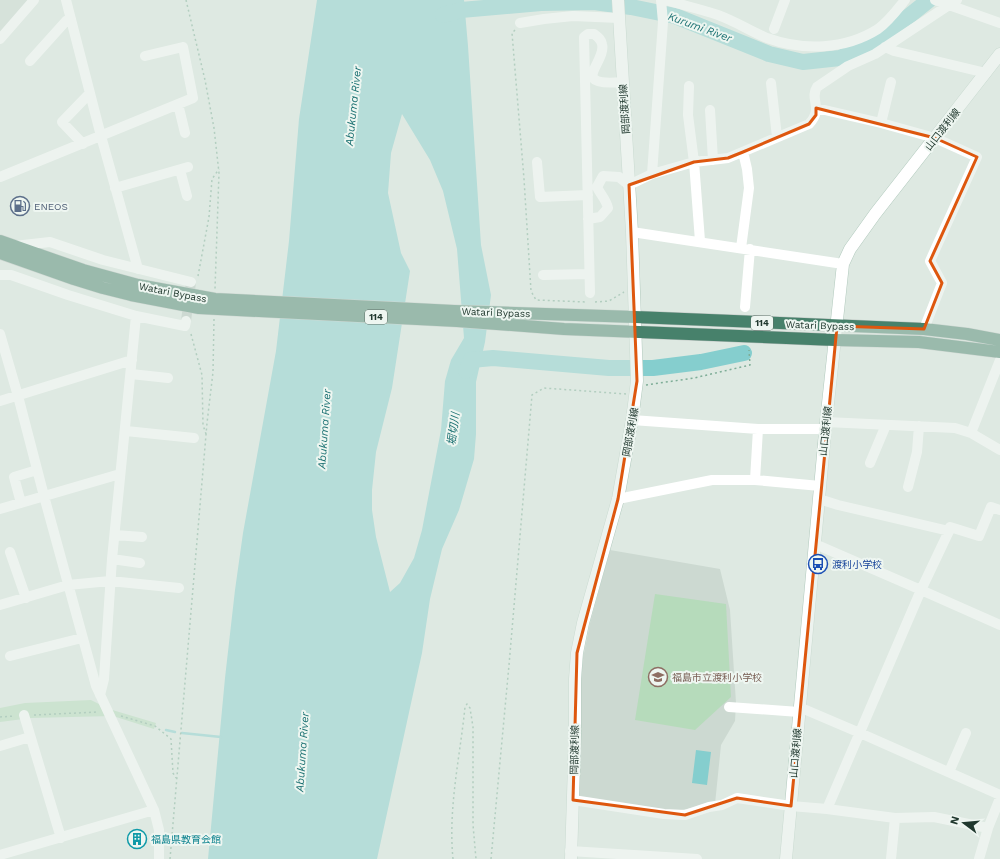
<svg xmlns="http://www.w3.org/2000/svg" width="1000" height="859" font-family="'Work Sans','Noto Sans JP',sans-serif">
<rect width="100%" height="100%" fill="#dee9e2"/>
<path fill="#ccd9d1" d="M0,0H29L0,33Z
M610,550L720,569L730,610L736,703L735,721L721,745L715,804L670,812L578,799L580,697L583,658L590,623Z"/>
<path fill="#b6dbbb" d="M655,594L726,604L731,697L695,730L635,720Z
M91,700L109,709L156,723L154,729L113,716L31,718L0,722V708L25,703Z"/>
<path fill="#85cece" fill-rule="evenodd" d="M317,0H464L468,46L481,245L491,295L485,342L476,382V434L474,459L459,510L442,549L430,599L422,653L377,859H208L225,678L235,590L243,533L276,351L289,241L299,119ZM402,114L430,160L443,191L457,249L464,338L451,360L445,381L441,430L422,530L414,558L400,583L390,592L376,537L372,510V490L376,452L392,388L410,271L401,253L388,193L391,153Z
M696,750L711,752L707,785L692,783Z"/>
<g fill="none" stroke-linecap="round" stroke-linejoin="round">
<path stroke="#85cece" stroke-width="2.5" d="M166,730L175,732
M182,733L221,737"/>
<path stroke="#85cece" stroke-width="16" d="M443,15L461,10L541,3L594,2L631,7L675,16L769,54L803,62L840,58L866,46L909,16L929,0
M466,371L471,360L493,358L609,368H653L701,362L744,353"/>
<path stroke="#b8c6be" stroke-width="10" stroke-dasharray="10 5" stroke-linecap="butt" d="M186,321L191,282"/>
<g stroke="#b1c9bd" stroke-width="13">
<path id="secondary" d="M571,859L575,733V679L577,653L583,623L618,499L632,420L637,381L632,232L618,0
M786,859L826,422L843,264L850,249L875,214L1000,54"/>
</g>
<g stroke="#bcc3c0" stroke-width="13">
<path id="trunk" d="M0,241L83,270L138,285L215,299L454,311L635,317L924,329L967,334L1000,340
M0,253L74,279L103,288L131,295L199,308L457,321L564,329L835,340L919,342L1000,352"/>
</g>
<path stroke="#7ead97" stroke-width="1.5" stroke-dasharray="2 3" stroke-linecap="butt" d="M186,0L205,80L214,128L219,173L215,289
M515,30L512,33L524,179L531,291L536,300L587,302
M198,276L209,217L212,179L219,169
M595,302L609,301L624,292
M191,334L202,375L203,425L206,434
M646,385L694,378L750,365L749,350
M34,715L98,712
M121,716L155,726L171,739L173,773L176,778
M0,717L14,716
M170,859L207,423L213,372L214,319
M453,859C448,808 460,757 465,707L467,704L470,708L473,727V825L476,859
M491,859L509,665L532,395L544,388L626,394"/>
<path stroke="#fff" stroke-width="10" d="M66,0L101,136L138,269
M665,0C682,5 700,9 718,15C735,21 750,31 767,38C803,51 845,50 878,29C889,21 897,10 905,0
M935,0L949,5L957,0
M520,23L544,19L573,16L619,18
M774,29L785,0
M0,39L34,0
M885,47L894,51L986,73
M30,61L66,21L71,19
M771,83L777,137
M689,86L688,115L694,162L700,241
M178,104L185,133
M816,108L881,123L935,138L977,157L930,261L942,283L924,329
M710,110L713,160
M881,123L891,82
M83,144L62,122L90,93
M537,162L540,197L588,195
M180,170L187,196
M652,174L663,22L661,0
M0,177L193,98L183,47L145,56
M115,188L188,167
M588,219L600,217L608,208C606,199 600,194 597,187L603,176L619,177L629,185L652,174L694,162L728,158L809,124C824,108 809,99 817,87L848,66L875,54L949,5L1000,23
M632,232L843,264
M14,246L50,242L103,260L191,282
M741,248L749,188L747,169L743,152
M0,275H11L68,295L136,316L185,326L186,321
M543,275L589,274
M590,293L584,37L588,34H594C598,37 601,39 602,44C607,62 567,87 622,82
M745,307L750,249
M0,334L18,396L44,496L96,686L154,810L159,830V859
M131,374L168,378
M0,401L132,360
M632,420L758,429H825
M826,422L955,428L971,433L1000,450
M126,431L194,438
M971,433L1000,360
M870,463L886,425
M755,480L758,429
M908,487L917,452L919,426
M618,499L712,480H755L820,486
M21,503L14,477L37,470
M0,509L120,474
M949,531L950,527L979,536L991,507L1000,510
M115,535L142,537
M815,544L921,590L949,531L838,505L819,499
M10,552L26,598
M112,559L140,563
M0,605L68,585L110,581L179,588
M10,656L82,638
M100,695L104,679L112,559L136,316
M729,707L799,712
M799,707L860,733L1000,795
M24,715L61,838
M0,746L30,737
M949,772L966,733
M573,800L664,814L685,815L709,807L722,805L737,798L791,806L827,809L895,818L934,817L988,828
M827,809L921,590L1000,625
M570,851L697,859
M0,855L154,810
M891,859L895,818
M979,859L988,828L1000,798"/>
<use href="#secondary" stroke="#fff" stroke-width="12"/>
<use href="#trunk" stroke="#47816b" stroke-width="12"/>
</g>
<path d="M0 0H1000V859H0ZM816,108L935,138L977,157L930,261L942,283L924,329L837,326L791,806L737,798L685,815L573,800L577,653L618,499L637,381L629,185L694,162L728,158L743,152L809,124L816,115Z" fill="#dee9e2" fill-opacity=".55" fill-rule="evenodd"/>
<path fill="none" stroke="#de570e" stroke-width="3" stroke-linejoin="round" d="M816,108L935,138L977,157L930,261L942,283L924,329L837,326L791,806L737,798L685,815L573,800L577,653L618,499L637,381L629,185L694,162L728,158L743,152L809,124L816,115Z"/>
<defs>
<g id="fuel-ring" transform="scale(1)"><circle r="9.5" fill="#eef6f1" stroke="#5c6f8a" stroke-width="1.5"/><path d="M-5.5-6h7V0h2V4h1.3V-2.5L3-4.5l.8-.8L6-3V5H2.5V1h-1V6h-7ZM-4.2-4.7v3.2H.2V-4.7Z" fill="#5c6f8a"/></g>
<g id="bus-ring" transform="scale(1)"><circle r="9.5" fill="#eef6f1" stroke="#1a4fb4" stroke-width="1.5"/><path d="M-5-6H5V4H4V6H2V4H-2V6H-4V4H-5ZM-3.5-4V0h7V-4ZM-3.5 1.2v1.5H-2V1.2ZM2 1.2v1.5H3.5V1.2Z" fill="#1a4fb4"/></g>
<g id="school-ring" transform="scale(1)"><circle r="9.5" fill="#eef6f1" stroke="#8d6e63" stroke-width="1.5"/><path d="M0-5L7-2L0 1L-7-2ZM-4 1L0 2.5L4 1V4Q0 6-4 4Z" fill="#8d6e63"/></g>
<g id="building-ring" transform="scale(1)"><circle r="9.5" fill="#eef6f1" stroke="#0f9aa8" stroke-width="1.5"/><path d="M-4-6H4V6H1V3H-1V6H-4ZM-2.5-4.3h1.7v1.8h-1.7ZM.8-4.3h1.7v1.8H.8ZM-2.5-1h1.7V.8h-1.7ZM.8-1h1.7V.8H.8Z" fill="#0f9aa8"/></g>
</defs>
<g fill-rule="evenodd">
<use href="#fuel-ring" x="20" y="206"/>
<use href="#bus-ring" x="818" y="564"/>
<use href="#school-ring" x="658" y="677"/>
<use href="#building-ring" x="137" y="839"/>
</g>
<g text-anchor="middle" stroke-width="4" stroke-linejoin="round" paint-order="stroke">
<g fill="#eef6f1" stroke="#5e7168" stroke-width="1">
<rect x="365" y="310" width="22" height="14" rx="3"/>
<rect x="751" y="316" width="22" height="14" rx="3"/>
</g>
<g font-size="9" font-weight="bold" fill="#20382e">
<text x="376" y="320">114</text>
<text x="762" y="326">114</text>
</g>
<g font-size="10" fill="#20382e" stroke="#eef6f1">
<text transform="translate(624 109) rotate(-94)" y="4">岡部渡利線</text>
<text transform="translate(942 129) rotate(-52)" y="4">山口渡利線</text>
<text transform="translate(173 292) rotate(11)" y="4">Watari Bypass</text>
<text transform="translate(496 312) rotate(2)" y="4">Watari Bypass</text>
<text transform="translate(820 325) rotate(2)" y="4">Watari Bypass</text>
<text transform="translate(825 431) rotate(-84)" y="4">山口渡利線</text>
<text transform="translate(630 432) rotate(-80)" y="4">岡部渡利線</text>
<text transform="translate(574 750) rotate(-89)" y="4">岡部渡利線</text>
<text transform="translate(795 753) rotate(-85)" y="4">山口渡利線</text>
</g>
<g font-size="10" fill="#4e5e75" stroke="#eef6f1" text-anchor="start">
<text x="34" y="210">ENEOS</text>
</g>
<g font-size="10" fill="#164399" stroke="#eef6f1" text-anchor="start">
<text x="832" y="568">渡利小学校</text>
</g>
<g font-size="10" fill="#785e54" stroke="#eef6f1" text-anchor="start">
<text x="672" y="681">福島市立渡利小学校</text>
</g>
<g font-size="10" fill="#0d838f" stroke="#eef6f1" text-anchor="start">
<text x="151" y="843">福島県教育会館</text>
</g>
<g font-size="11" font-style="italic" fill="#1b7172" stroke="#eef6f1">
<text transform="translate(700 27) rotate(20)" y="4">Kurumi River</text>
<text transform="translate(353 106) rotate(-84)" y="4">Abukuma River</text>
<text transform="translate(324 429) rotate(-86)" y="4">Abukuma River</text>
<text transform="translate(453 429) rotate(-82)" y="4">堀切川</text>
<text transform="translate(302 752) rotate(-86)" y="4">Abukuma River</text>
</g>
</g>
<g transform="translate(964 823) rotate(286)" stroke="#eef6f1" stroke-width="3" paint-order="stroke">
<path d="M0-3L7 15L0 10L-7 15Z" fill="#20382e"/>
<text y="-6" font-size="11" font-weight="bold" text-anchor="middle" fill="#20382e">N</text>
</g>
</svg>
